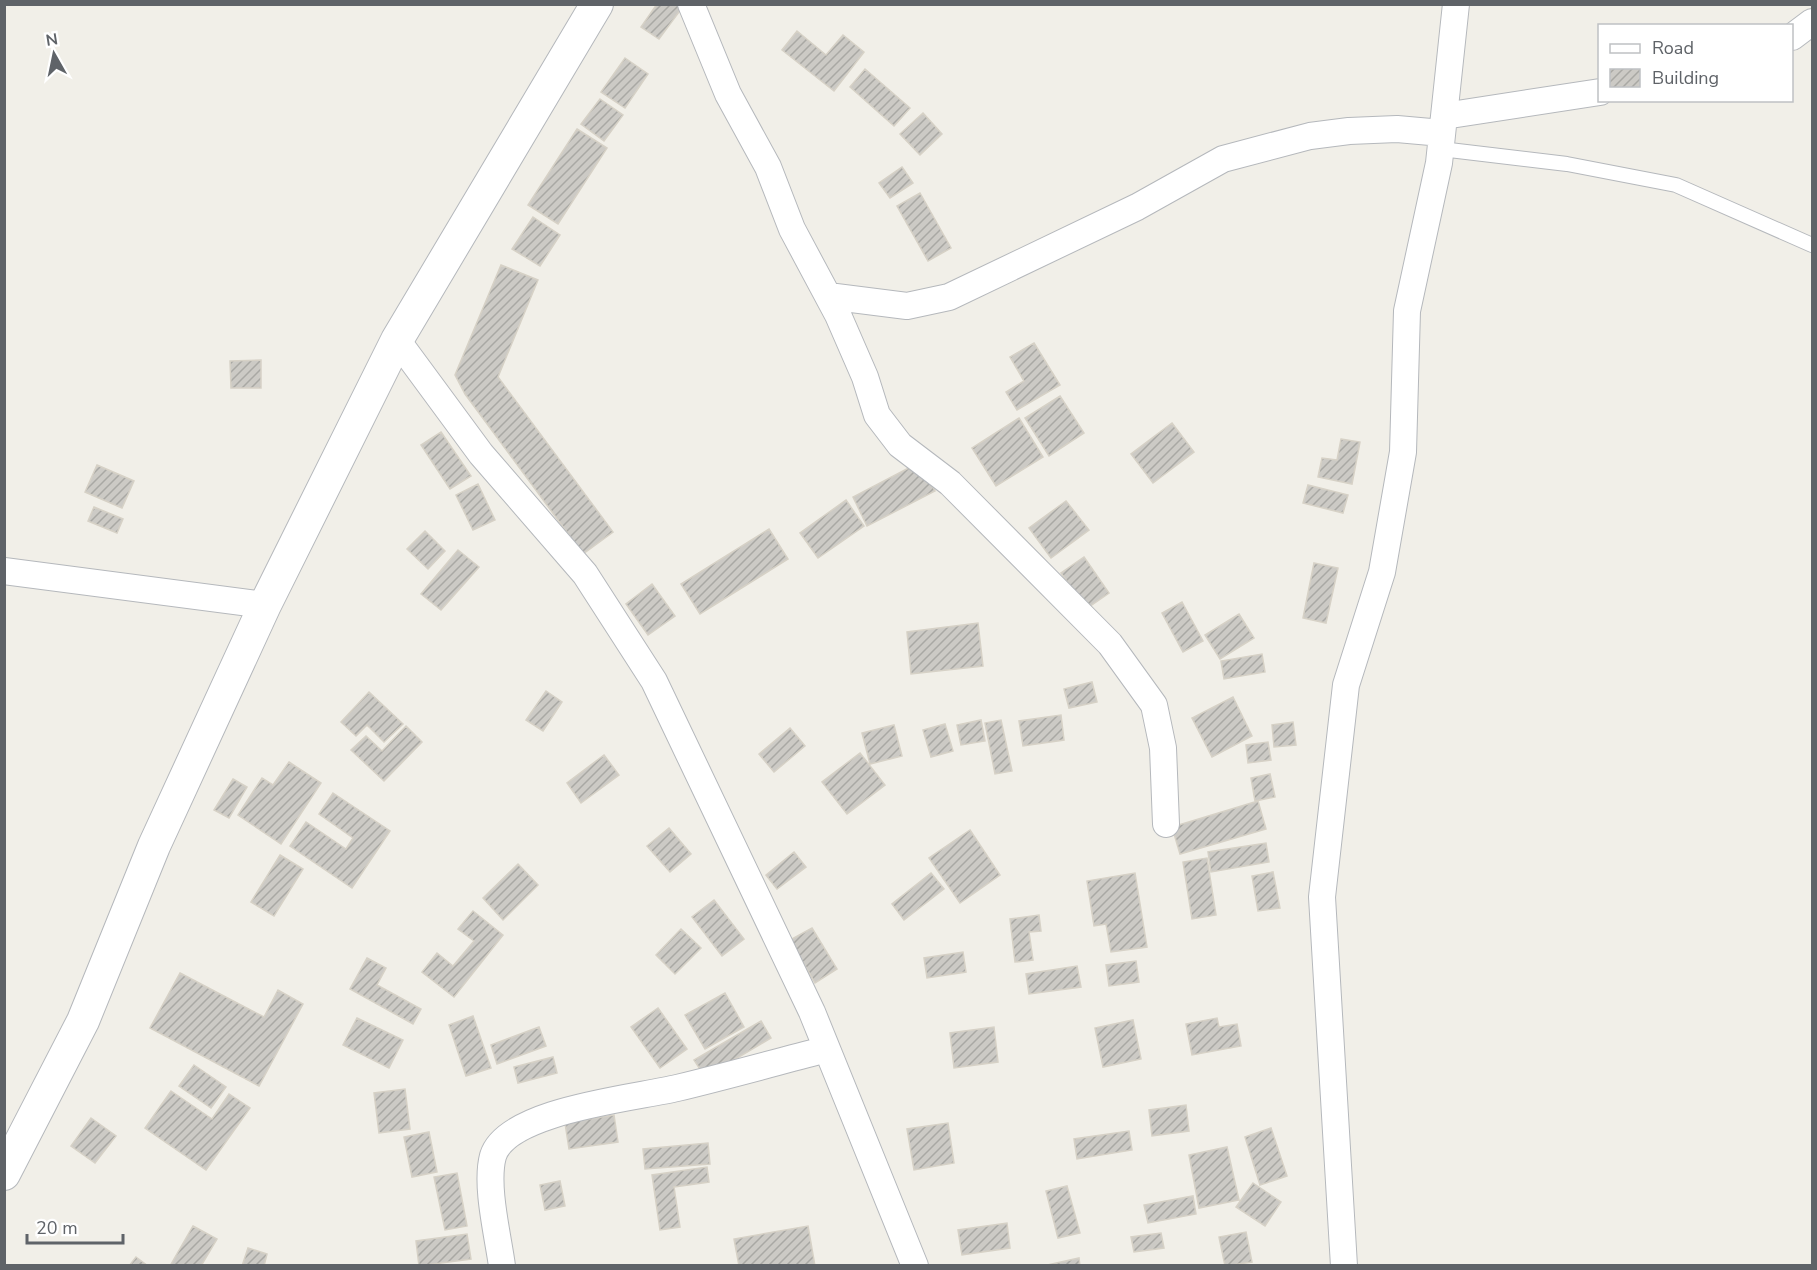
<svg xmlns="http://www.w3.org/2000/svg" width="1817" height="1270" font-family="'Nunito Sans',sans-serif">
<defs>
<pattern id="building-hatch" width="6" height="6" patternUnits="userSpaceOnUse" patternTransform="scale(1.5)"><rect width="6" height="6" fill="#cccac5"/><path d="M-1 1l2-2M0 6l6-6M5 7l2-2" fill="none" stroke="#a9a8a4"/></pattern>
</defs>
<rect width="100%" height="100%" fill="#f1efe8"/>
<path fill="url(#building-hatch)" stroke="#d6d1c6" stroke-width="1.5" d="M657,4H677L682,8L659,39L641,27Z
M797,31L826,55L843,35L864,52L834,91L782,50Z
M625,58L648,74L625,108L601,92Z
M865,69L910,108L894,126L850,87Z
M600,99L623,115L604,141L581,124Z
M923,113L942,134L920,155L900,134Z
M577,129L607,148L558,224L528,205Z
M902,167L913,183L890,198L879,183Z
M920,193L951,248L928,261L897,206Z
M533,217L560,235L540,266L512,249Z
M501,265L538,280L498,377L613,532L583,554L465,394L455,375Z
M1034,343L1060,385L1017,410L1006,392L1024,381L1010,357Z
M261,360V388H231L230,361Z
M1060,396L1084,433L1049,456L1025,418Z
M1019,418L1043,457L996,486L972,448Z
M1172,423L1194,452L1153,483L1131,454Z
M441,432L471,476L450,489L421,445Z
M1341,439L1360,442L1352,484L1318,477L1322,458L1337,460Z
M920,462L935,491L867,526L853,497Z
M97,465L134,481L122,508L85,492Z
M478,484L495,520L473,530L456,495Z
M1308,485L1348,495L1343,513L1303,503Z
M846,500L864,526L818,558L800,533Z
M1066,501L1089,530L1051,558L1029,528Z
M94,507L123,519L117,533L88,521Z
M769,529L788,559L700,614L681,584Z
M425,531L445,551L428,569L407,549Z
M458,550L479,567L441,610L421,594Z
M1084,557L1109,593L1086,609L1061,573Z
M1314,563L1338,568L1326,623L1303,618Z
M652,584L675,616L648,635L626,604Z
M1182,602L1203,641L1183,652L1162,613Z
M1239,614L1254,638L1220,659L1205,635Z
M978,623L983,666L911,674L907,632Z
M1262,654L1265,672L1224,679L1221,661Z
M1092,682L1097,702L1069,708L1064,689Z
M546,691L562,702L543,731L526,720Z
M369,692L403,724L384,742L367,725L356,736L341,722Z
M1233,697L1252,736L1212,757L1192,718Z
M1061,715L1064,740L1023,746L1019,721Z
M981,720L985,741L961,745L957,725Z
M1001,720L1012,771L995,774L985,723Z
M1293,722L1296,745L1274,747L1272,725Z
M945,724L953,751L931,757L923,730Z
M894,725L902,756L870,764L862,733Z
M406,726L422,742L384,781L351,750L366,736L382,751Z
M790,728L805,746L774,772L759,754Z
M1268,742L1271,760L1248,763L1246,745Z
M860,753L885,785L847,814L822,782Z
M604,755L619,775L581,803L567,783Z
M289,762L321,783L281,844L238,815L262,778L273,785Z
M1270,774L1275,797L1255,801L1251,778Z
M233,779L247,787L229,818L214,810Z
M333,793L390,831L352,888L290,846L306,822L346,849L353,838L319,814Z
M1258,801L1266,829L1180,854L1172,827Z
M669,828L691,854L670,872L647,846Z
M970,830L1000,875L960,903L929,858Z
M1266,843L1269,862L1211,872L1208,852Z
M794,852L806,867L777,889L766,875Z
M280,855L303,869L274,916L251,902Z
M1207,858L1216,915L1192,919L1183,862Z
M518,864L538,885L503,920L483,898Z
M1273,872L1280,908L1258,911L1252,876Z
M931,873L944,889L904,920L892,904Z
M1135,873L1147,947L1111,952L1106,924L1094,926L1087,881Z
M714,900L744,939L722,956L692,917Z
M473,911L503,935L454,997L422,972L437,953L453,966L474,941L458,929Z
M1039,915L1041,931L1029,932L1033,960L1015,962L1010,919Z
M812,928L837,969L815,983L790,940Z
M681,929L701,948L675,974L656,955Z
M963,952L966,972L927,978L924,958Z
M367,958L386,968L377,985L421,1009L413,1024L350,989Z
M1136,961L1139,982L1109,986L1106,965Z
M1077,966L1081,987L1029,994L1026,974Z
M180,973L264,1017L278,990L303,1004L259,1086L150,1028Z
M725,993L744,1027L705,1049L685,1015Z
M658,1008L687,1049L660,1068L631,1027Z
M473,1016L491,1068L466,1076L449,1025Z
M357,1018L403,1040L389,1068L343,1045Z
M1217,1018L1219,1027L1237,1024L1241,1046L1192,1055L1186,1024Z
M1133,1020L1141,1059L1103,1067L1095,1028Z
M761,1021L771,1038L705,1077L694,1060Z
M539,1027L546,1046L497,1064L491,1045Z
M994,1027L998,1062L954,1068L950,1033Z
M553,1057L557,1073L518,1083L514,1067Z
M194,1065L226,1087L211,1108L179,1086Z
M405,1089L410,1129L379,1133L374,1093Z
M171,1091L212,1119L229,1094L250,1108L206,1170L145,1128Z
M1186,1105L1189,1131L1152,1136L1149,1110Z
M614,1115L618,1142L569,1149L565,1123Z
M91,1118L116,1136L95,1163L71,1146Z
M948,1123L954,1163L914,1170L907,1129Z
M1271,1128L1287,1176L1260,1185L1245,1137Z
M1129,1131L1132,1150L1077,1159L1074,1139Z
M429,1132L437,1172L412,1177L404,1137Z
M708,1143L710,1164L645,1169L643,1149Z
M1227,1147L1239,1200L1199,1208L1189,1155Z
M707,1167L709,1182L674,1187L680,1227L660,1230L652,1175Z
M457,1173L467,1226L445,1230L434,1177Z
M560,1181L565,1206L545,1210L540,1185Z
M1253,1183L1281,1202L1265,1226L1236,1207Z
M1067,1186L1080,1233L1058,1238L1046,1191Z
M1193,1196L1196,1214L1148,1223L1144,1205Z
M1007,1223L1010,1248L962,1255L958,1230Z
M193,1226L217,1239L201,1266H170Z
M808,1226L815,1266H739L734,1239Z
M1246,1232L1252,1262L1225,1266L1219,1237Z
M1161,1233L1164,1248L1134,1252L1131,1237Z
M467,1234L471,1259L419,1266L416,1241Z
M248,1248L267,1254L264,1266H242Z
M136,1257L148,1266H129Z
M1079,1258L1080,1266H1043Z"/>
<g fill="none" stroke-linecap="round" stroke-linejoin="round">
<g stroke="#b5b8bc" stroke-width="16">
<path id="service" d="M1441,149L1567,164L1676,185L1812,245"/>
</g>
<g stroke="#b5b8bc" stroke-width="28">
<path id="minor" d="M691,4L728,94L768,167L792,229L838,315L865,377L877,415L900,445L950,483L1110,644L1154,705L1163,748L1166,824
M1792,37L1812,22
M1444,116L1600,92
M828,296L907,306L949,297L1137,207L1223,159L1310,136L1349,131L1397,129L1442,133
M397,340L481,454L585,574L654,681L812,1012L915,1266
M4,571L265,605
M502,1266C498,1236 485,1185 493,1156C507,1110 636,1098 677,1088C727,1076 777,1062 827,1049
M1344,1266L1322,897L1346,685L1382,572L1403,452L1407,311L1439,163L1456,4"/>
</g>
<g stroke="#b5b8bc" stroke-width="34">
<path id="tertiary" d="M4,1174L83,1021L154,846L265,605L397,340L597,4"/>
</g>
<use href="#service" stroke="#fff" stroke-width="14"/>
<use href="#minor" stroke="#fff" stroke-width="26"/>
<use href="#tertiary" stroke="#fff" stroke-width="32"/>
</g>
<rect width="1817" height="1270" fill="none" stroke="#5f6368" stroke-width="12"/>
<rect x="1598" y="24" width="195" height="78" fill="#ffffff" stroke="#bfc1c3" stroke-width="1.5"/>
<rect x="1610" y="44" width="30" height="9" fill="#ffffff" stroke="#bfc1c3" stroke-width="1.5"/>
<text x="1652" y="54" font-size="18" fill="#5f6368">Road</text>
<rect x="1610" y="69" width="30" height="18" fill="url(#building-hatch)" stroke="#bfc1c3" stroke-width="1.5"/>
<text x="1652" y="84" font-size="18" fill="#5f6368">Building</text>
<g transform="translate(54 54) rotate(351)" stroke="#ffffff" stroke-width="4.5" paint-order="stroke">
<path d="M0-4.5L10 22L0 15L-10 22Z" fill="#5f6368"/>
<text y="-9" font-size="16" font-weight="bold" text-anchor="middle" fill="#5f6368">N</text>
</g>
<path d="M27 1234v9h96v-9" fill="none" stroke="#5f6368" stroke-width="3"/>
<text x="36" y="1234" font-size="18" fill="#5f6368" stroke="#ffffff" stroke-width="4.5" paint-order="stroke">20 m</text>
</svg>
